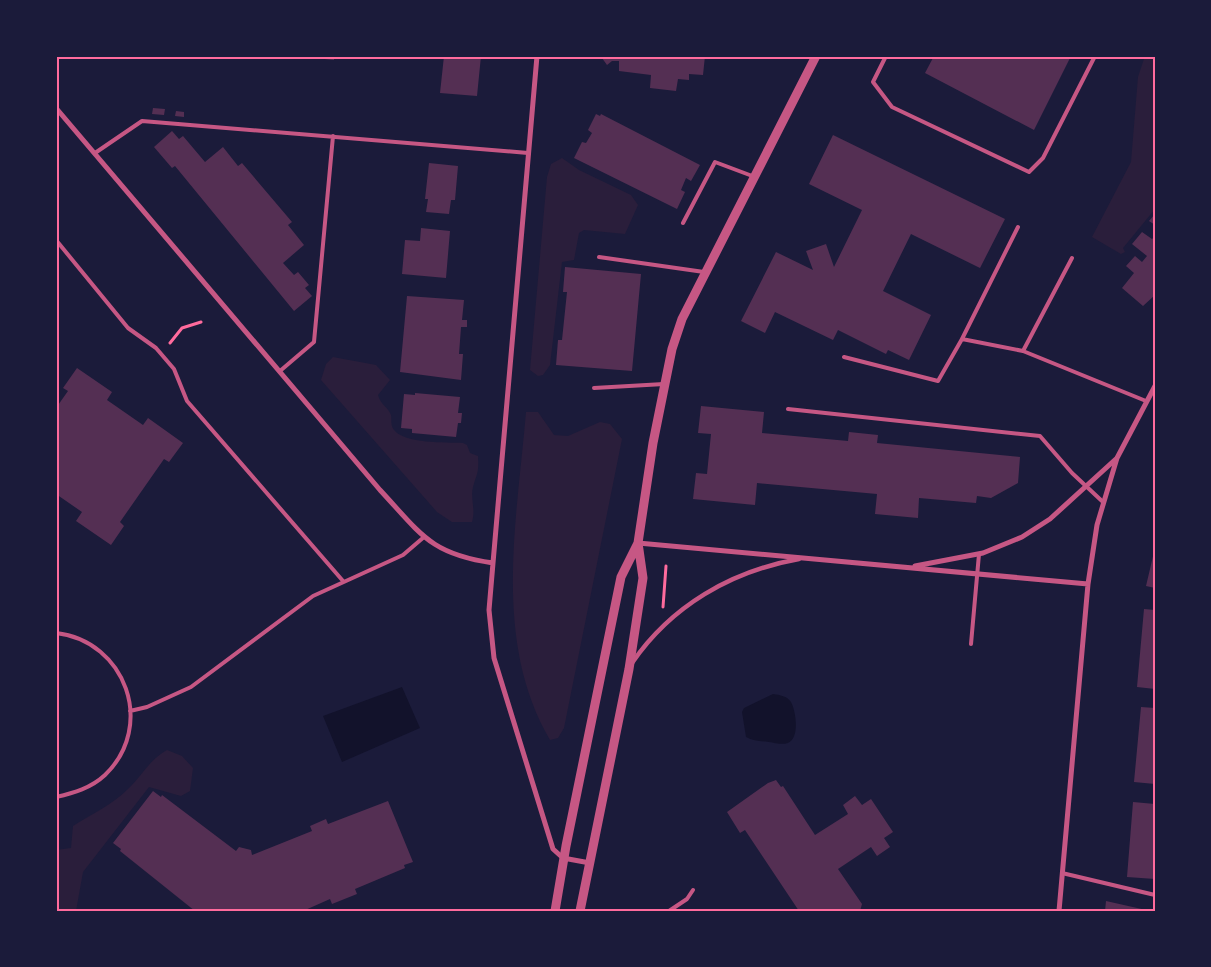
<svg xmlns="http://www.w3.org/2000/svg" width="1211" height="967" font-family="Inter,sans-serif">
<rect width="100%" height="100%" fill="#1b1b3a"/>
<path fill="#2a1e3b" d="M1145,56H1155V209L1123,248L1125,252L1121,254L1092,237L1131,162L1138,77Z
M562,158L579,170L631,195L638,205L625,234L584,230L579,233L574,260L562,262L550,365L543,375L538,376L530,370L547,177L551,164Z
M333,357L376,365L390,380L378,395C380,404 388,407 391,415C392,420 390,425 394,430C405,444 445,442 463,443L467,445L470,453L478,456C479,474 477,472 473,487C470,498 476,510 472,522H452L437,512L321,380L326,364Z
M526,412H538L554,435L568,436L600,422L610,424L622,439L564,728L558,738L550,740C492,641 517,520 526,412Z
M167,750L182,756L193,768L190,791L181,796L149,787L83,872L76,911H56V850L71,848L73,826C92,814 113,804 128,789C143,775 148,761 167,750Z"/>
<path fill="#12122b" d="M402,687L420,728L342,762L323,716Z
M773,694C780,695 787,696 791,702C796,711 800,738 788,743C782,745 775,743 769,742C760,741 753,741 746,737L742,712L744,708Z"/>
<path fill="#542f53" d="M296,56H334V60Z
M400,56H415V59L400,58Z
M444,56H481L477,96L440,93Z
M604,56H705L703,75L689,74V80L678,79L676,91L650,88L651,75L619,71V61H612L607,65L602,58Z
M934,56H1071L1034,130L925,73Z
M153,108L165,109L164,115L152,114Z
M176,111L184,112V117L175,116Z
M596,114L600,116L601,114L700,165L691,181L686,178L681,190L685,192L677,209L574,158L582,142L586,143L592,133L588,130Z
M172,131L179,139L183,136L205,162L223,147L238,166L242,163L292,222L288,225L304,245L283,263L294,275L298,272L309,285L305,288L312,296L294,311L175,166L172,168L154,147Z
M833,135L1005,219L980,268L911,234L883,291L931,315L909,360L888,350L886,354L838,330L833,340L775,312L765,333L741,321L776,252L813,270L806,251L826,244L834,267L862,210L809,184Z
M429,163L458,166L455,200H451L449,214L426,212L428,199H425Z
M1155,214V225L1149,221Z
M421,228L450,231L446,278L402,274L405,240L420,241Z
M1142,232L1152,239L1155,236V295L1143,306L1122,288L1134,273L1126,266L1135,256L1142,262L1147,256L1132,244Z
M565,267L641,274L632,371L556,365L558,340H562L567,292H563Z
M407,296L464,300L462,320H467V327H461L459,354H463L461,380L400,372Z
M77,368L112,392L107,400L143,425L148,418L183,443L169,462L164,459L120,522L124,526L111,545L76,521L82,512L56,494V408L68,391L63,388Z
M415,393L460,397L458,413H462L461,423H458L456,437L412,433V429L401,428L404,394L415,395Z
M701,406L764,412L762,433L848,441L849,432L878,435L877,443L1020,457L1018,483L991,498L977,496L976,503L919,498L918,518L875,514L877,494L757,483L755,505L693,499L696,473L707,474L711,434L698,433Z
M1154,552H1155V588L1146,586Z
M1144,609L1155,610V689L1137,687Z
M1141,707L1155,708V784L1134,782Z
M776,780L781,787L783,786L815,835L848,814L843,805L855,796L862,805L871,799L893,832L884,838L890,847L877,856L871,847L838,869L862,904L860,911H799L745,830L740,833L727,812L768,783Z
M153,791L161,797L162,795L236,851L239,847L251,850L252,855L312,831L310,826L326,819L328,824L388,801L413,862L404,865L405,868L355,889L357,894L332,904L330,899L303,911H195L120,851L121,849L113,843Z
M1133,802L1155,804V879L1127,877Z
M1106,901L1146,910V911H1105Z"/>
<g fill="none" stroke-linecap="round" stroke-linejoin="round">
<path stroke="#ff6b9d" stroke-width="3" d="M170,343L182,328L201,322
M663,607L666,566"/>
<path stroke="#c65784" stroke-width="4" d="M886,56L873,82L892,107L1029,172L1043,158L1095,56
M95,153L142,121L528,153
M683,223L715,162L755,177
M56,240L128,328L156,348L174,369L187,401L343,581
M599,257L704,272
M962,339L1018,227
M1023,351L1072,258
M844,357L938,381L962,339L1023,351L1146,401
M280,371L314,342L333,136
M594,388L664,384
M788,409L1040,436L1072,473L1103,502
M56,633C126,641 156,726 105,775C91,788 74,793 56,797
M971,644L979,554
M130,711L147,707L191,687L313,596L403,555L424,537
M1062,873L1155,895
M669,911L687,899L693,890"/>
<path stroke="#c65784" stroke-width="4.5" d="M632,663C671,606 731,571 799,559"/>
<path stroke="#c65784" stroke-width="5" d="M537,56L493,563L489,610L494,658L553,849L563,858L590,863
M56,108L380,490C421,534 430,554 493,563
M638,543L1088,584
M915,566L983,553L1022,537L1050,519L1117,458L1155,386
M1059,911L1088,584L1097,525L1117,458"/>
<path stroke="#c65784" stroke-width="9" d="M555,911L566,846L621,577L638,543
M580,911L629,669L643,578L638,543L653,443L672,349L682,319L816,56"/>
</g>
<rect width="1211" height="967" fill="none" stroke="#1b1b3a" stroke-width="115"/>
<rect x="58" y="58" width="1096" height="852" fill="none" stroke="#ff6b9d" stroke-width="2"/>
</svg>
